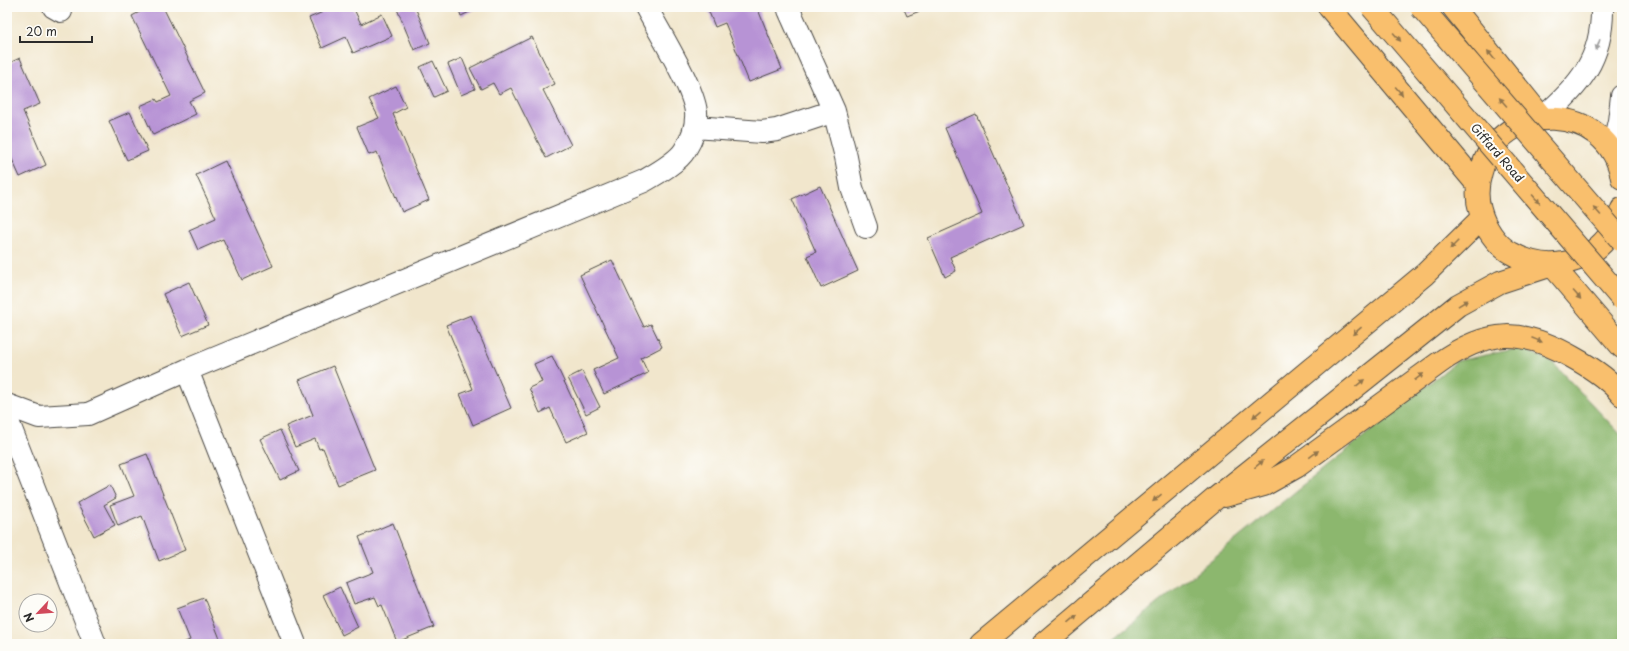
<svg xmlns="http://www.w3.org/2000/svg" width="1629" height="651" font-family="'Playpen Sans',sans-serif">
<rect width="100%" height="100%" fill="#fdfcf7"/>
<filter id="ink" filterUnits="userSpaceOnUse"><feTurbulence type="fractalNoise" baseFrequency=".025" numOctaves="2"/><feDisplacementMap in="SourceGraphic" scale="8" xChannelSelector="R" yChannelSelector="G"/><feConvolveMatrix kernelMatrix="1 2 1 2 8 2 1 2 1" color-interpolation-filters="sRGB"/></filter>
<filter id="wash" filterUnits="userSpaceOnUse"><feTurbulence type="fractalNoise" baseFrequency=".012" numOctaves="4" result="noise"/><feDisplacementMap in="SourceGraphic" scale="16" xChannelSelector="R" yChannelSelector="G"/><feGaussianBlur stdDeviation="0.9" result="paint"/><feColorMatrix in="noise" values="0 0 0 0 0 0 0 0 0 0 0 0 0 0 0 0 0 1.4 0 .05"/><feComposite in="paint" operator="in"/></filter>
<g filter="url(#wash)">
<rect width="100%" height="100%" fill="#f1e6cc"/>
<path fill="#8cb76e" stroke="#5c714c" d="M1520,348L1551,361L1622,436V644H1107L1457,361Z"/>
<g id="blocks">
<path fill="#b793d5" d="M149,7H163L205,93L189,101L196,114L153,135L140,106L156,99L158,102L171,96L132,16Z
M321,7H353L361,24L382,14L392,36L353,53L346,37L322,48L309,18L323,12Z
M403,7H415L430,43L414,50L397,9Z
M458,7H480L461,16Z
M707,7H757L782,69L749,82L725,23L715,27Z
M903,7H930L907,16Z
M532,37L555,84L543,90L571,145L546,158L511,88L499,94L493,83L481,89L470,68Z
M20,58L40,104L23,111L46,165L20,177L7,148V64Z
M462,58L475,89L461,95L448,64Z
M433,61L447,91L434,97L420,67Z
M396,86L406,107L393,114L429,200L402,212L377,152L369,155L357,127L379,118L369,99Z
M130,112L148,151L127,160L109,121Z
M976,114L1024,224L950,257L956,271L945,277L928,238L982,214L945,128Z
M225,161L273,266L242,280L223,239L198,250L189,230L216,218L196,175Z
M820,186L858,271L821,288L807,256L816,252L792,199Z
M612,260L644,327L651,324L662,347L641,358L648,373L604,394L593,370L619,358L580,275Z
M189,282L208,325L182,336L163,294Z
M471,315L511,408L473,425L460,394L473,389L446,325Z
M552,356L588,432L566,442L550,408L540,413L529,388L542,382L534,364Z
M333,366L375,470L338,485L323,448L319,449L315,439L295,447L286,426L313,415L299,380Z
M582,371L600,407L586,414L568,378Z
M280,430L299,471L280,480L260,439Z
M147,454L185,550L159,561L142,516L118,526L110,505L134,496L121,464Z
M110,485L116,498L104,505L115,525L94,536L77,503Z
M393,523L434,627L397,642L382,605L379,606L375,597L354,604L346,583L373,572L359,537Z
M340,587L358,627L342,635L323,595Z
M204,598L222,644H180L190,640L177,608Z"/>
</g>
</g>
<g filter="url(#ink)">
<use href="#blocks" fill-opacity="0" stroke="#494743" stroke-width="1"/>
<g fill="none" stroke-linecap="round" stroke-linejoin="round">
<g stroke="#494743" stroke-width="24">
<path id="minor" d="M54,7L61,11
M834,111L846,157L852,188L866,227
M1542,118C1580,86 1603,58 1602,7
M695,127L762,132L777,130L834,111L789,10
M1612,151L1619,121L1622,96
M187,370L295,644
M7,405L39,417L88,414L187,370L644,181C656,174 678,162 685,150C692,139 697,125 696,112C693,86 659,32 646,7
M7,419L95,644"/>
</g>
<g stroke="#494743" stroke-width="24">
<path id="major" d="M1329,7L1477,184
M1453,7L1542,118
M1622,178C1609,102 1500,98 1481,172C1477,185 1476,197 1480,210C1484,226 1496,245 1511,253C1546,273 1589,266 1612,231C1617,225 1619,216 1622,209
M1225,496L1264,485L1296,467L1439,363C1488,328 1522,328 1574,358C1592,368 1609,379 1622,395
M981,644L1425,274L1482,218
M1043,644L1216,498L1458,305L1500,282L1552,265L1622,347"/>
</g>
<use href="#minor" stroke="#fff" stroke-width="22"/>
<use href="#major" stroke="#f9bf6d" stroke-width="22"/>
<g stroke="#494743" stroke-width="24" stroke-linecap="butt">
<path id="major-bridge" d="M1372,7L1622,299
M1421,7L1622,241"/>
</g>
<use href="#major-bridge" stroke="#f9bf6d" stroke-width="22"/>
</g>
<defs><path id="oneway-solid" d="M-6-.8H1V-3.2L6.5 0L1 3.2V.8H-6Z"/></defs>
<g fill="#92754c">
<use href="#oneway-solid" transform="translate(1397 37) rotate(49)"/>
<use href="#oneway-solid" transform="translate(1491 55) rotate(-129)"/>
<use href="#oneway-solid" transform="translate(1399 91) rotate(50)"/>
<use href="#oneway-solid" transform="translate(1503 102) rotate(-131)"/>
<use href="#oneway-solid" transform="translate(1536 199) rotate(49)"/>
<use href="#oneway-solid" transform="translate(1597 211) rotate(-131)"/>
<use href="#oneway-solid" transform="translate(1454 245) rotate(135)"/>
<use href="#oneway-solid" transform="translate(1577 295) rotate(49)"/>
<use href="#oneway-solid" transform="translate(1463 303) rotate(-32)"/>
<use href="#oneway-solid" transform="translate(1357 331) rotate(140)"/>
<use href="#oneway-solid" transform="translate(1537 340) rotate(22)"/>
<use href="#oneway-solid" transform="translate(1419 377) rotate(-37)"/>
<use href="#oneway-solid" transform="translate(1360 383) rotate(-39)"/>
<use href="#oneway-solid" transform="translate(1257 414) rotate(140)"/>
<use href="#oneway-solid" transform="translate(1314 454) rotate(-37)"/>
<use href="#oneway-solid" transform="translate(1259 464) rotate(-39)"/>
<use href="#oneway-solid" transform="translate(1157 498) rotate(140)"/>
<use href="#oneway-solid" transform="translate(1073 619) rotate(-40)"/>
</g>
<use fill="#a0a0a0" href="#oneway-solid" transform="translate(1598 45) rotate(109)"/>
</g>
<g text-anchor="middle" stroke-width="4" stroke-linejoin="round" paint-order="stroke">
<g font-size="12" fill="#2b2b2b" stroke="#fdfcf7">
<text transform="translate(1497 153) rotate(49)" y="4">Giffard Road</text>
</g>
</g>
<rect width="1629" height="651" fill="none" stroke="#fdfcf7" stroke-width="24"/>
<g transform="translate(38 613) rotate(244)"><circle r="19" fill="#fdfcf7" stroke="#a9a8a5"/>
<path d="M0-3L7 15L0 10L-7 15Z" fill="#d1495b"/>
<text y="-6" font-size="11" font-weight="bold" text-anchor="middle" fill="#2b2b2b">N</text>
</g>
<path d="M20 36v6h72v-6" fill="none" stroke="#2b2b2b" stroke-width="2"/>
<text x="26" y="36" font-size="12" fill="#2b2b2b" stroke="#fdfcf7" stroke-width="3" paint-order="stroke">20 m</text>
</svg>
